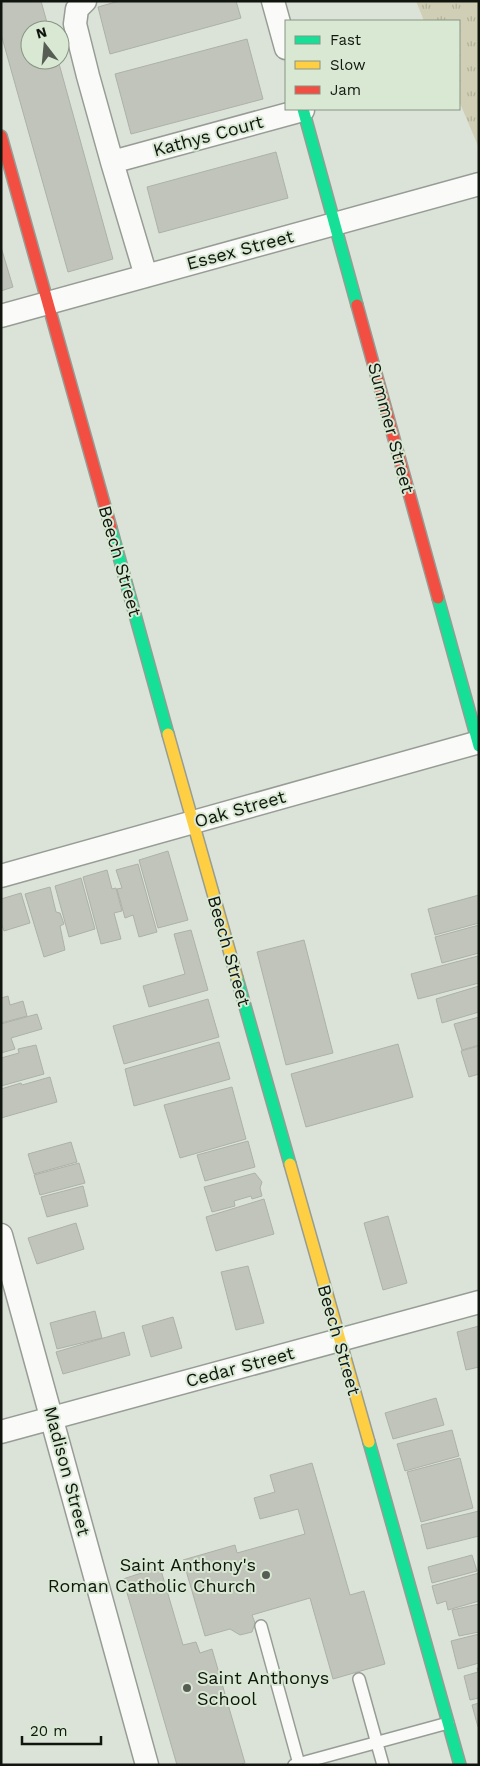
<svg xmlns="http://www.w3.org/2000/svg" width="480" height="1766" font-family="'Work Sans',sans-serif">
<defs>
<pattern id="grass-tufts" width="24" height="20" patternUnits="userSpaceOnUse" patternTransform="scale(1.25)"><rect width="24" height="20" fill="#d0cfb5"/><path d="M3 7l-1-3M5 7V3M7 7l1-3M15 17l-1-3M17 17v-4M19 17l1-3" fill="none" stroke="#b2b19a"/></pattern>
</defs>
<rect width="100%" height="100%" fill="#dbe3d8"/>
<path fill="url(#grass-tufts)" d="M416,1H479V148L459,101V21H424Z"/>
<path fill="#c0c4bb" stroke="#adb1a8" d="M1,1H41L49,30H30V60H58L113,259L68,272L1,34Z
M119,1H236L241,18L110,54L98,7Z
M247,39L263,99L131,134L115,74Z
M276,152L288,198L159,233L147,187Z
M1,247L13,287L1,291Z
M168,851L188,920L158,928L139,860Z
M138,864L157,932L139,937L133,915L125,918L117,889L122,888L116,870Z
M107,870L112,889L116,888L122,911L114,913L121,939L101,944L83,877Z
M81,878L95,929L69,937L55,886Z
M50,887L56,912L60,913L64,924L60,926L65,950L44,957L25,894Z
M21,893L30,923L4,931L1,923V899Z
M479,895V923L435,935L428,909Z
M479,925V953L442,963L435,937Z
M191,930L208,990L149,1007L143,986L185,974L174,934Z
M304,940L333,1053L286,1065L257,952Z
M478,956L479,983L418,999L411,974Z
M479,986V1012L442,1023L436,999Z
M8,996L10,1005L23,1001L27,1016L1,1023V998Z
M208,999L219,1037L124,1064L113,1026Z
M37,1014L42,1029L11,1038L15,1049L1,1053V1024Z
M479,1017V1045L462,1050L454,1024Z
M219,1042L230,1079L134,1106L125,1069Z
M398,1044L413,1097L306,1127L291,1074Z
M36,1045L44,1074L1,1086V1058L19,1053L18,1049Z
M479,1046V1074L469,1077L461,1051Z
M50,1077L57,1102L1,1118V1089L21,1083L22,1085Z
M232,1087L246,1139L180,1158L164,1105Z
M248,1141L255,1167L205,1181L197,1155Z
M71,1142L77,1162L34,1174L28,1154Z
M79,1163L85,1183L40,1195L34,1175Z
M255,1173L262,1182L260,1188L262,1196L252,1199L251,1196L234,1201L235,1206L212,1212L204,1187Z
M83,1186L88,1206L47,1217L41,1197Z
M264,1199L274,1234L216,1251L206,1217Z
M388,1216L407,1283L383,1290L364,1223Z
M76,1223L84,1249L37,1264L28,1238Z
M248,1266L264,1323L236,1330L221,1272Z
M95,1311L102,1338L57,1349L50,1323Z
M173,1317L182,1348L151,1357L142,1326Z
M479,1326V1367L466,1370L457,1332Z
M124,1332L130,1355L63,1374L56,1352Z
M436,1398L444,1425L393,1439L385,1413Z
M452,1430L459,1456L405,1471L397,1444Z
M460,1458L473,1508L421,1522L407,1472Z
M312,1463L350,1595L364,1591L385,1664L333,1679L310,1598L252,1615L255,1623L252,1632L240,1635L230,1629L205,1636L183,1560L235,1545L237,1553L305,1534L298,1509L260,1519L254,1498L275,1492L270,1475Z
M479,1511V1536L427,1549L421,1525Z
M472,1555L477,1571L432,1583L428,1567Z
M160,1567L183,1645L196,1642L200,1653L212,1649L245,1763L238,1765H177L123,1579Z
M479,1573V1601L448,1610L446,1601L437,1604L432,1586Z
M479,1604V1632L459,1636L452,1610Z
M479,1634V1663L458,1669L451,1641Z
M477,1668H479V1698L470,1700L464,1676L478,1672Z
M479,1703V1727H478L472,1705Z"/>
<g fill="none" stroke-linecap="round" stroke-linejoin="round">
<g stroke="#979d95" stroke-width="14">
<path id="lane" d="M261,1626L299,1764
M359,1679L383,1765
M294,1765L448,1723"/>
</g>
<g stroke="#979d95" stroke-width="25">
<path id="street" d="M85,1L77,9L75,24L88,76L112,162L303,110
M273,1L286,48
M112,162L146,276
M1,316L479,184
M1,876L479,742
M1,1235L147,1765
M1,1432L479,1302"/>
</g>
<g stroke="#979d95" stroke-width="14">
<path id="fast" d="M303,109L357,305
M111,528L168,734
M438,598L479,746
M237,978L290,1164
M369,1442L460,1765"/>
</g>
<g stroke="#979d95" stroke-width="14">
<path id="slow" d="M168,734L237,978
M290,1164L369,1442"/>
</g>
<g stroke="#979d95" stroke-width="14">
<path id="jam" d="M1,136L111,528
M357,305L438,598"/>
</g>
<use href="#lane" stroke="#fafbf9" stroke-width="11"/>
<use href="#street" stroke="#fafbf9" stroke-width="22"/>
<use href="#fast" stroke="#16e098" stroke-width="11"/>
<use href="#slow" stroke="#ffcf43" stroke-width="11"/>
<use href="#jam" stroke="#f24e42" stroke-width="11"/>
</g>
<g fill="#575d55" stroke="#d8e8d3" stroke-width="2">
<circle cx="266" cy="1575" r="5"/>
<circle cx="187" cy="1688" r="5"/>
</g>
<g text-anchor="middle" stroke-width="4" stroke-linejoin="round" paint-order="stroke">
<g font-size="18" fill="#10150e" stroke="#d8e8d3">
<text transform="translate(208 136) rotate(-15)" y="6">Kathys Court</text>
<text transform="translate(240 250) rotate(-15)" y="6">Essex Street</text>
<text transform="translate(391 428) rotate(75)" y="6">Summer Street</text>
<text transform="translate(120 561) rotate(74)" y="6">Beech Street</text>
<text transform="translate(240 809) rotate(-16)" y="6">Oak Street</text>
<text transform="translate(229 951) rotate(74)" y="6">Beech Street</text>
<text transform="translate(339 1340) rotate(74)" y="6">Beech Street</text>
<text transform="translate(240 1367) rotate(-15)" y="6">Cedar Street</text>
<text transform="translate(67 1471) rotate(75)" y="6">Madison Street</text>
</g>
<g font-size="18" fill="#10150e" stroke="#d8e8d3" text-anchor="end">
<text x="256" y="1571">Saint Anthony's<tspan x="256" dy="21">Roman Catholic Church</tspan></text>
<text x="197" y="1684" text-anchor="start">Saint Anthonys<tspan x="197" dy="21">School</tspan></text>
</g>
</g>
<rect width="480" height="1766" fill="none" stroke="#10150e" stroke-width="5"/>
<rect x="285" y="20" width="175" height="90" fill="#d8e8d3" stroke="#889484"/>
<rect x="295" y="36" width="25" height="8" fill="#16e098" stroke="#889484"/>
<text x="330" y="45" font-size="15" fill="#10150e">Fast</text>
<rect x="295" y="61" width="25" height="8" fill="#ffcf43" stroke="#889484"/>
<text x="330" y="70" font-size="15" fill="#10150e">Slow</text>
<rect x="295" y="86" width="25" height="8" fill="#f24e42" stroke="#889484"/>
<text x="330" y="95" font-size="15" fill="#10150e">Jam</text>
<g transform="translate(45 45) rotate(344)"><circle r="24" fill="#d8e8d3" stroke="#889484"/>
<path d="M0-4L9 19L0 12L-9 19Z" fill="#575d55"/>
<text y="-8" font-size="14" font-weight="bold" text-anchor="middle" fill="#10150e">N</text>
</g>
<path d="M22 1736v8h79v-8" fill="none" stroke="#10150e" stroke-width="2.5"/>
<text x="30" y="1736" font-size="15" fill="#10150e" stroke="#d8e8d3" stroke-width="4" paint-order="stroke">20 m</text>
</svg>
